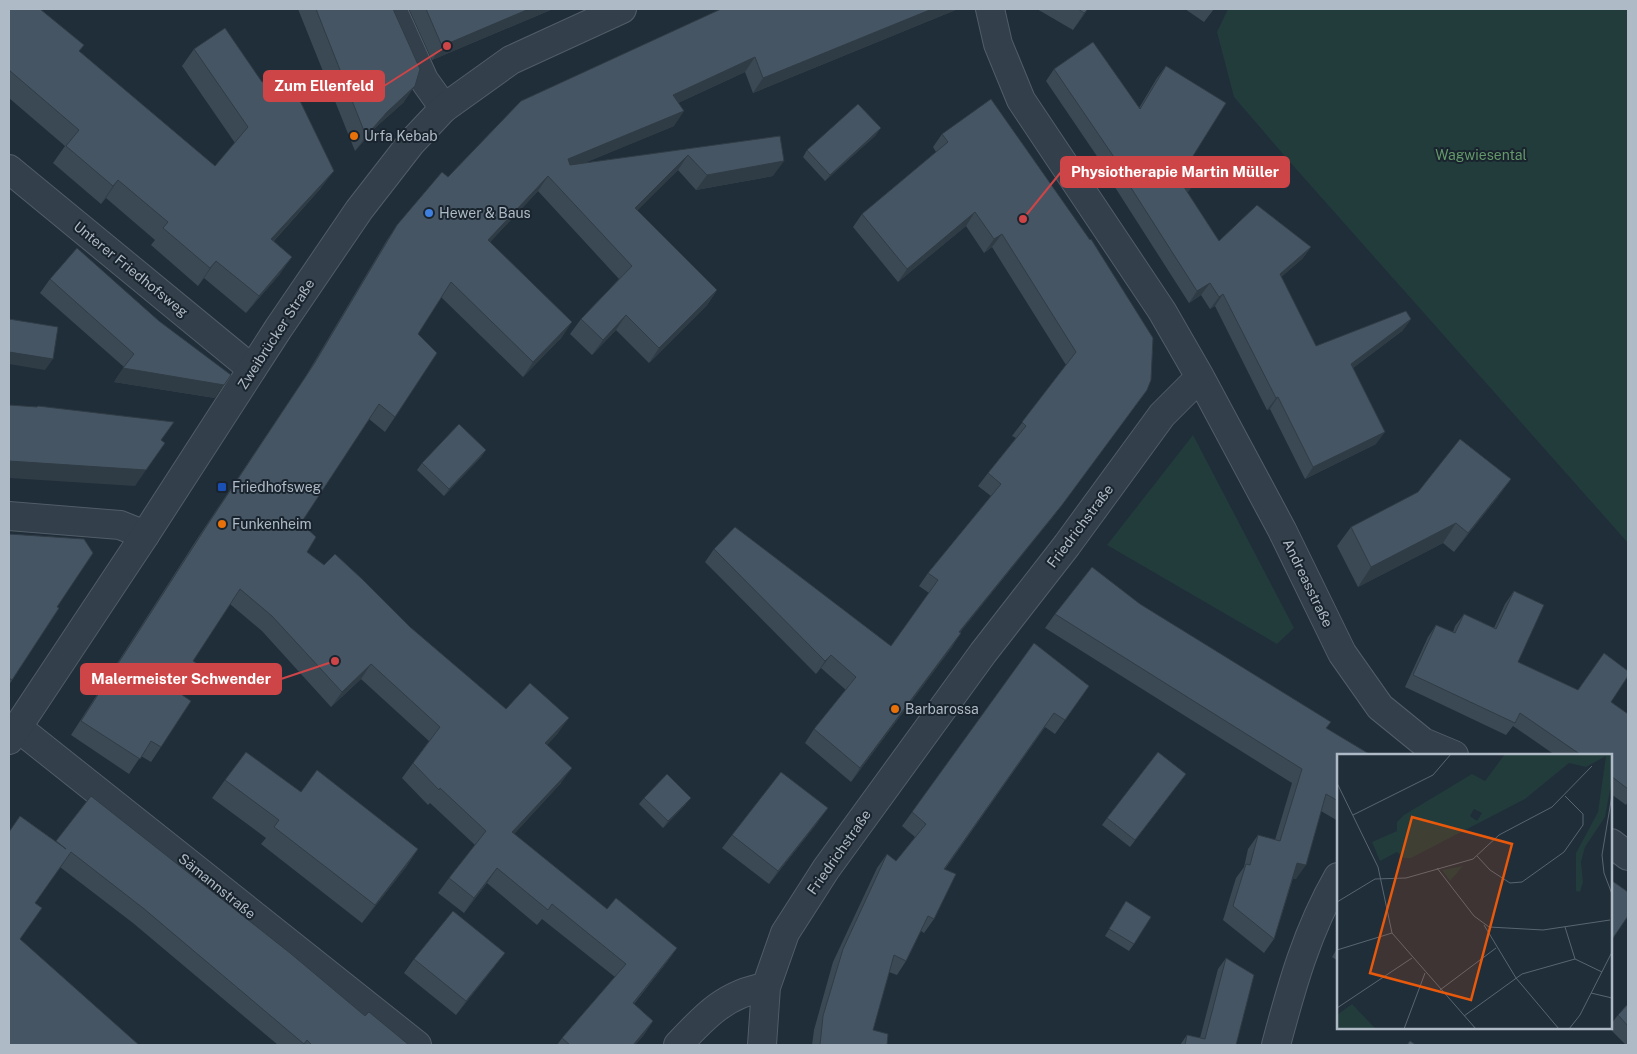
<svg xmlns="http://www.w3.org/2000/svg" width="1637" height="1054" font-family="'Public Sans',sans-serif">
<rect width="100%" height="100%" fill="#202e3a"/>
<path fill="#223b3b" d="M1228,9H1628V543L1289,161L1234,97L1217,32Z
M1193,435L1294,628L1277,644L1107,545Z"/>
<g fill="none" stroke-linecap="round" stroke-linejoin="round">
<g stroke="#515d67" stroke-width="30">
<path id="minor" d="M392,9L424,80L444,108
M990,9L998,44L1021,100L1162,311L1200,377L1282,530L1342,653L1380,707L1423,742L1454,755
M9,169L252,369
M9,516L120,525L145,535
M17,727L417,1045
M1611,843L1628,856
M678,1045C704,1017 726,993 766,987
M762,1045L766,987L785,933L826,869L983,653L1067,545L1162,415L1200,377
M1276,1045C1292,985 1307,931 1338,877"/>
</g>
<g stroke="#515d67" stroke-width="30">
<path id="tertiary" d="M9,740L145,535L278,329L359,210L411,143L444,108L511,60L622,9"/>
</g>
<use href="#minor" stroke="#333f4a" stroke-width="28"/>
<use href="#tertiary" stroke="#333f4a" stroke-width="28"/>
</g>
<path fill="#3b4955" d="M9,9L84,45L79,51L215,166L235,143L182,66L194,49L321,188L274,241L280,274L246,313L204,278L198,286L151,245L155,240L106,198L101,204L53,163L65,146L9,98Z
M298,9H393L404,102L376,127L355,151Z
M409,9H553L432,60Z
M721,9H958L753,93L745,72L678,103L674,126L584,163L780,136L773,176L696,190L678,170L637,210L717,290L707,305L649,363L616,330L592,355L570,334L581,319L619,279L538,191L490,242L562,337L523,377L441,297L418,334L395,417L385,432L369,419L301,523L307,552L324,565L410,627L506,709L558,733L547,745L561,783L514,834L607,909L677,948L667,962L634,1004L653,1021L643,1036L635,1045H557L562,1038L615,977L542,919L537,925L487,883L464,913L438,893L449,878L475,845L430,803L428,805L402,778L429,741L361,679L331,707L262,631L230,604L193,661L182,695L161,747L151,762L141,756L129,774L71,735L197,539L304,379L387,240L397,225L448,177Z
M1037,9H1088L1073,30Z
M1185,9H1214L1204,22Z
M1166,66L1188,164L1189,191L1187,192L1219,241L1311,247L1302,259L1281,277L1316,346L1411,319L1402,331L1353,368L1376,444L1305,479L1270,409L1267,410L1215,306L1210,309L1201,295L1189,303L1104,170L1105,168L1046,81L1054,69L1139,108L1157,78Z
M942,134L1147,390L1052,518L960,632L952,647L851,782L805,743L814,729L846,690L821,668L816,674L705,562L714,549L891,646L929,593L919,586L928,573L991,496L978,486L988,473L1016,438L1012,436L1066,365L992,247L984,253L966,226L898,282L853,227L862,214L936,152L933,147Z
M876,135L825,181L803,157L807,150Z
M50,279L159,321L215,398L114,382L124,367L40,293Z
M486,450L481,457L444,496L417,470L422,463Z
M1511,479L1497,498L1454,552L1443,543L1358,587L1337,546L1351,527Z
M9,534L57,607L59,608L9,685Z
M1514,591L1518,662L1578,690L1611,702L1628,714V802L1626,805L1611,794V755H1555L1513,726L1506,735L1405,687L1428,637L1436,625L1453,632L1455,626L1464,614L1494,628L1505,604Z
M1140,604L1326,728L1338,755V821L1321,811L1296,879L1293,878L1274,939L1264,953L1223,920L1236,878L1244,867L1248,849L1258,835L1275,840L1292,783L1045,628L1055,614Z
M1034,643L1089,686L1055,734L1045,727L945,869L934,919L924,933L921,931L906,961L897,975L889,972L873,1030L887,1045H812L814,1030L833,962L877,868L887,854L896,861L915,837L902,826Z
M1186,774L1130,847L1102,825L1107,818Z
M225,780L301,792L418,849L406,867L362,923L261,844L266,838L212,798Z
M644,798L686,804L663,828L639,804Z
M20,816L55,841L365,1016L409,1045H278L133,923L60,867L35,903L20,939L9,1045Z
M818,822L769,884L722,848L732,835Z
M1126,901L1134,944L1129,951L1105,936Z
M1338,947V961L1332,957Z
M1226,958L1236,1045H1180L1187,1035L1200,1038L1218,969Z
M414,959L495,966L456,1015L404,973Z
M1628,1004V1045H1626L1609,1028H1611V1024L1618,1015Z"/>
<path fill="#303c45" d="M529,9H553L432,60L442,46Z
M932,9H958L753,93L763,78Z
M1088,9L1073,30L1084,13Z
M755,57L745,72L663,110L673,95Z
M415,86L404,102L376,127L355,151L366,136L387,112Z
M684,111L674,126L558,174L568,159Z
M881,128L876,135L825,181L830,175Z
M688,155L678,170L625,223L635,208Z
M784,161L773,176L696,190L707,175Z
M334,171L321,188L259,257L271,239Z
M548,176L538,191L478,255L488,240Z
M1197,179L1189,191L1176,199L1184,187Z
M118,180L106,198L101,204L113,186Z
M975,212L966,226L898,282L907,269Z
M1002,234L992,247L984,253L994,239Z
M1311,247L1302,259L1271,286L1280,274Z
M292,257L280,274L246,313L259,296Z
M216,261L204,278L198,286L210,268Z
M1210,283L1201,295L1189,303L1197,291Z
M717,290L707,305L649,363L659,348Z
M1223,294L1215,306L1210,309L1219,297Z
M626,315L616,330L592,355L603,340Z
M1411,319L1402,331L1342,376L1351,364Z
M572,322L562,337L523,377L533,362Z
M9,352L53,359L45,370L9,364Z
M123,368L224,385L215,398L114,382Z
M1147,390L1052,518L950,645L959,632Z
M1278,397L1270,409L1267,410L1276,398Z
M1385,432L1376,444L1305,479L1313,467Z
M165,443L135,486L9,478V461Z
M486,450L481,457L444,496L449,489Z
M1511,479L1497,498L1454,552L1468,533Z
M1456,523L1443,543L1358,587L1371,567Z
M961,633L952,647L851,782L860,768Z
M831,655L821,668L816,674L825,661Z
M371,664L361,679L331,707L342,692Z
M569,718L558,733L535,758L545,743Z
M572,768L561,783L502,847L512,832Z
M691,798L686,804L663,828L668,821Z
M828,808L818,822L769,884L778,871Z
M418,849L406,867L362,923L375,905Z
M1297,863L1306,865L1296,879L1287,877Z
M497,868L487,883L464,913L474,898Z
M677,948L667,962L622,1018L633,1003Z
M505,953L495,966L456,1015L466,1001Z
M653,1021L643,1036L635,1045H633Z"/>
<path fill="#455563" stroke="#303c45" d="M9,9H40L84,45L79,51L215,166L248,127L194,49L225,28L262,82L286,72L334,171L271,239L292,257L259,296L216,261L210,268L163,228L168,222L118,180L113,186L66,146L79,130L9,70Z
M316,9H393L420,69L415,86L387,112L366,136Z
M426,9H529L442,46Z
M721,9H932L763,78L755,57L673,95L684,111L568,159L570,165L780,136L784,161L707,175L688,155L635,208L717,290L659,348L626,315L603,340L581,319L632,266L548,176L488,240L572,322L533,362L451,282L418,334L437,353L395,417L379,404L301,523L316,537L307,552L324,565L335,554L362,579L410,627L506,709L530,683L569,718L545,743L572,768L512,832L607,909L616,898L677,948L633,1003L653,1021L633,1045H570L562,1038L626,964L552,904L548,910L497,868L474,898L449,878L486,831L440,788L439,790L413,763L440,727L371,664L342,692L272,616L240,589L193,661L201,666L182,695L191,701L161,747L151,741L140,759L81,721L208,524L314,364L397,225L442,172L448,177L521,101Z
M1078,9H1088L1084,13Z
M1093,42L1140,109L1166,66L1226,103L1188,164L1197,179L1184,187L1219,241L1257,205L1311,247L1280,274L1316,346L1406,311L1411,319L1351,364L1385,432L1313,467L1278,397L1276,398L1223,294L1219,297L1210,283L1197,291L1112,158L1114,157L1054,69Z
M991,99L1090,240L1091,239L1153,338L1151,380L1147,390L1062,505L959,632L961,633L860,768L814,729L856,677L831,655L825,661L714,549L735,527L891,646L938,580L928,573L1001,484L988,473L1026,426L1022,422L1076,352L1002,234L994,239L975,212L907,269L862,214L948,142L942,134Z
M858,104L881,128L830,175L807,150Z
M77,248L159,321L231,375L224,385L123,368L134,354L50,279Z
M9,319L58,327L53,359L9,352Z
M9,405L37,407L38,406L174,422L161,440L165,443L146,470L9,461Z
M459,424L486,450L449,489L422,463Z
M1460,439L1511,479L1468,533L1456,523L1371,567L1351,527L1418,492Z
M9,534L84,539L93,553L57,607L59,608L12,680L9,678Z
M1092,567L1140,604L1331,722L1326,728L1371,755H1338V801L1326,794L1306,865L1297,863L1274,939L1233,906L1246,864L1250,865L1258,835L1280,841L1302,769L1055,614Z
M1514,591L1544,605L1518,662L1578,690L1604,653L1628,671V676L1611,702L1628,714V789L1611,776V755H1581L1520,713L1515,723L1413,675L1436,625L1455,633L1464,614L1496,629Z
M1034,643L1089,686L1065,720L1054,713L944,869L956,874L934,919L928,916L906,961L894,955L873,1030L888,1034L887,1045H820L823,1016L843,949L887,854L896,861L926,824L912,812Z
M246,752L301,792L317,770L418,849L375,905L274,827L279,820L225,780Z
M1158,752L1186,774L1135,840L1107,818Z
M781,772L828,808L778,871L732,835Z
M667,774L691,798L668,821L644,798Z
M91,796L290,953L365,1016L369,1012L409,1045H312L307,1040L304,1044L143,908L71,852L35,903L42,908L20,939L139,1045H9V832L20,816L66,849L56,841Z
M1611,880L1628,892V916L1611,941Z
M1126,901L1151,917L1134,944L1109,929Z
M453,911L505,953L466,1001L414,959Z
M1226,958L1254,975L1236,1045H1185L1187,1035L1205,1039Z
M1628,1004V1026L1618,1015Z
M1410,1041L1416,1045H1407Z"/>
<g fill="#e8710a" stroke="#19242e" stroke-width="2">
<circle cx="354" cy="136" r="5"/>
<circle cx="222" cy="524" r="5"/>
<circle cx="895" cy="709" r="5"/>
</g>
<circle fill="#3f7fe0" stroke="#19242e" stroke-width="2" cx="429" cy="213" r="5"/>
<rect fill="#1a4fb4" stroke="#19242e" stroke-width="2" x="217" y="482" width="10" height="10" rx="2.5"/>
<g text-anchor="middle" stroke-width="4" stroke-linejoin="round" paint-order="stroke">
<g font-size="14" fill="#aebac6" stroke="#19242e" text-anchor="start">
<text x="364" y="141">Urfa Kebab</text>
<text x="439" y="218">Hewer &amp; Baus</text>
<text x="232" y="492">Friedhofsweg</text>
<text x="232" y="529">Funkenheim</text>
<text x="905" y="714">Barbarossa</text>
</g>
<g font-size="14" fill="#64986a" stroke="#19242e">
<text x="1481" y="160">Wagwiesental</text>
</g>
<g font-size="14" fill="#aebac6" stroke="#19242e">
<text transform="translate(131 269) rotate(39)" y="5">Unterer Friedhofsweg</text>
<text transform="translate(276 334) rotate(-57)" y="5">Zweibrücker Straße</text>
<text transform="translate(1080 526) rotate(-53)" y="5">Friedrichstraße</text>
<text transform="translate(1308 583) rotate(64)" y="5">Andreasstraße</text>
<text transform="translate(839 852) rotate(-55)" y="5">Friedrichstraße</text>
<text transform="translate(217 886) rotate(39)" y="5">Sämannstraße</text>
</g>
</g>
<g transform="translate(1337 754)">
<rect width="275" height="275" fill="#202e3a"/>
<path d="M168,0H275V25L268,63L248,93L244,108L246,128L243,138L239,137V99L261,58L269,2L249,13L232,9L188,45L74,104H67L60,98L43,107L35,88L60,77V68L67,61L135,20L148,27ZM137,55L145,59L140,67L133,62ZM126,112L113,127L105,116ZM15,250L37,273L38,275H0V261Z" fill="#223b3b" fill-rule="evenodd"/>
<path fill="none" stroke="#596672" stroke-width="1" d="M0,29L41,113L55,179L139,275M275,41L265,101L267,119L275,140M16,61L96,21L114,0M140,102L153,116L173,129L185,128L227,98L246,71V60L228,42M100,114L137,162L152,173L206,176L273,166M0,148L38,125L69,124L136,105L162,81L215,53L255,12M147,171L179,224L222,275M228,173L238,205L265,218M0,196L55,179M103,236L159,194M254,239L275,244M0,254L75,204M127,262L185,220L238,205M67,275L88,219M232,275L243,261L275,198"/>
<path fill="#e8590c" fill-opacity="0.15" stroke="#e8590c" stroke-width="2.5" d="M75,63L175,90L134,246L33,219Z"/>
<rect width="275" height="275" fill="none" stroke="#aebac6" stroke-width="2.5"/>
</g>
<path fill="none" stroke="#ce4548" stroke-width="2" d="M447 46L384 86M1023 219L1061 172M335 661L281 679"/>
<g fill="#ce4548" stroke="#19242e" stroke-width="2">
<circle cx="447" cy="46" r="5"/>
<circle cx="1023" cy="219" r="5"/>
<circle cx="335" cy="661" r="5"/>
</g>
<g fill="#ce4548" stroke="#ce4548" stroke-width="2">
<rect x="264" y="71" width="120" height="30" rx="5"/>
<rect x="1061" y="157" width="228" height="30" rx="5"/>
<rect x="81" y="664" width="200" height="30" rx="5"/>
</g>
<g font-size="15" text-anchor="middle" font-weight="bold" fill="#fff">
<text x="324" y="91">Zum Ellenfeld</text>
<text x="1175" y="177">Physiotherapie Martin Müller</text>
<text x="181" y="684">Malermeister Schwender</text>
</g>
<rect width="1637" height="1054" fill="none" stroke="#aebac6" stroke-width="20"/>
</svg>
